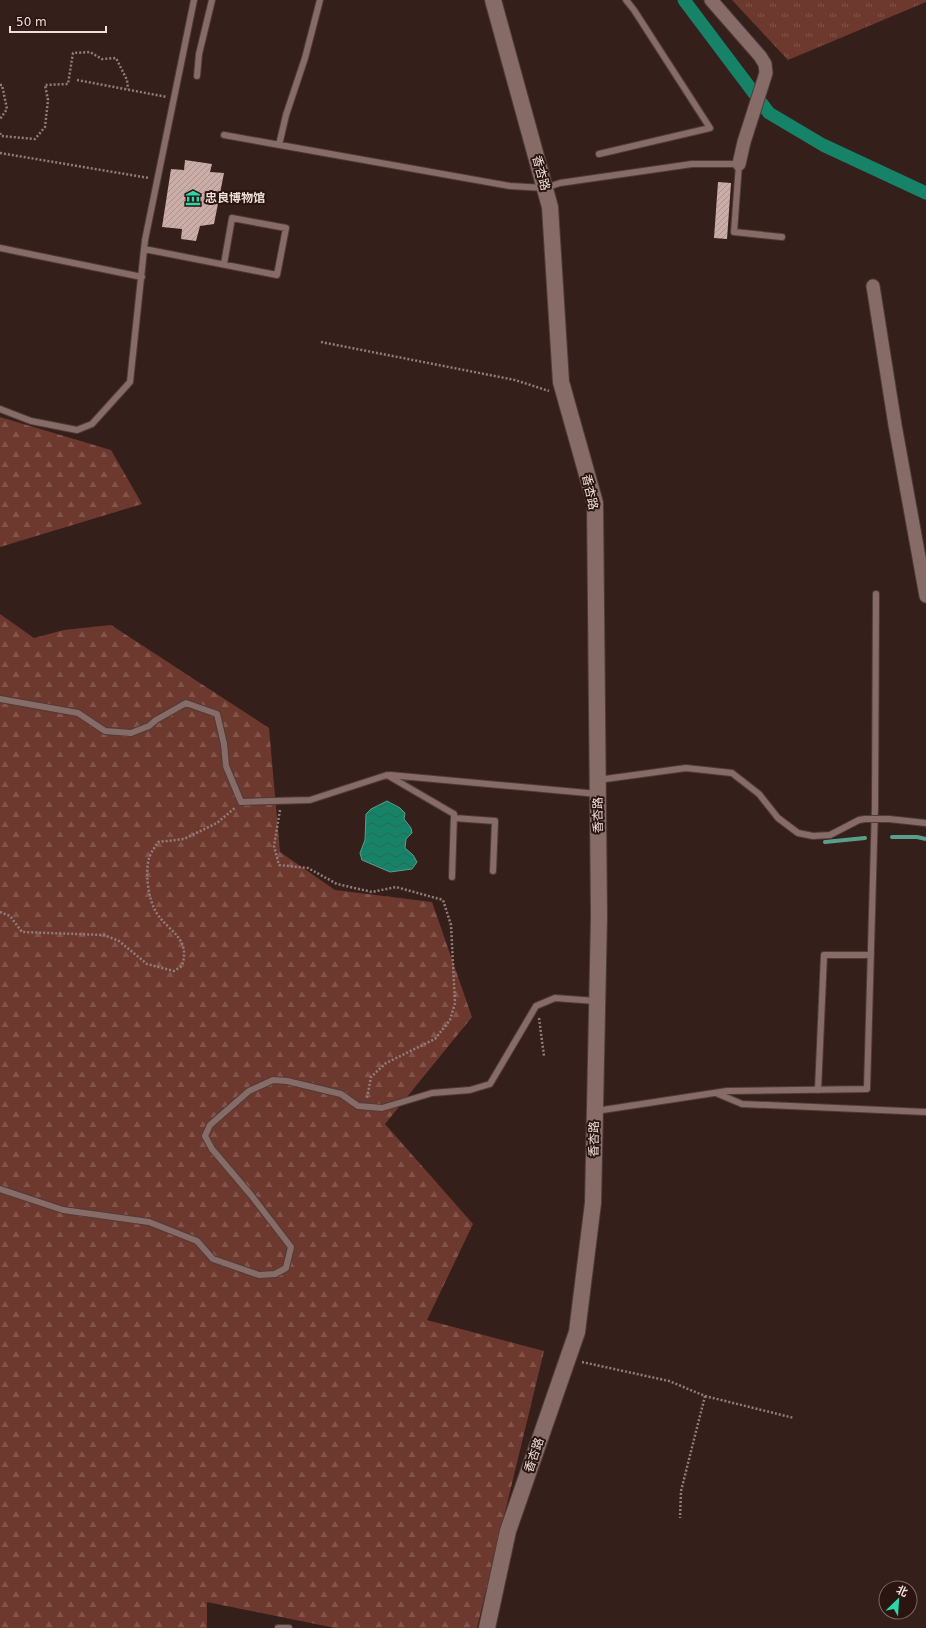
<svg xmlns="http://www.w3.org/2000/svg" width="926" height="1628" font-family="'DejaVu Sans','Noto Sans SC',sans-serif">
<defs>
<pattern id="forest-firs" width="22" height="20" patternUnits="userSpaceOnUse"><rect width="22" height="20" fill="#6d382e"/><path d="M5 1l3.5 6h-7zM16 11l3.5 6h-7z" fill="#82544c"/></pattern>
<pattern id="park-tufts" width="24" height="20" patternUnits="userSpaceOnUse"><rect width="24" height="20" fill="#6d382e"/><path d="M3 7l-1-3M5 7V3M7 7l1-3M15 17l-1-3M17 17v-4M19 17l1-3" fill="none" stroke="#82544c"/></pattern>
<pattern id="water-waves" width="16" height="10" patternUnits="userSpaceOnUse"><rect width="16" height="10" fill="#168368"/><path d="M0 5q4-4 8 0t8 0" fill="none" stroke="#2a6959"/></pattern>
<pattern id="building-hatch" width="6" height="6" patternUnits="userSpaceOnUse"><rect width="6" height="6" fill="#cbada7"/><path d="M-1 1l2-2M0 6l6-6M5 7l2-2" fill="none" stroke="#aa928e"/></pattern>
</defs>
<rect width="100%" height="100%" fill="#351f1a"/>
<path fill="url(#forest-firs)" d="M0,417L111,450L142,504L0,547Z
M0,614L34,638L64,630L111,625L269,728L280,852L335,890L432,902L472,1017L385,1124L473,1224L427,1320L544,1351L477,1628H335L207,1602V1628H0Z"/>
<path fill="url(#park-tufts)" d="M732,0H926V2L788,60Z"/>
<path fill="url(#water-waves)" stroke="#579f8b" d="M387,801L400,808L405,813L404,819L411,828L412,833L406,839L405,848L413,855L417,862L412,869L390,872L362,860L360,853L365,840L366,814L371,809Z"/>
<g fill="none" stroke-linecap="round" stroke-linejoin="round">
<path stroke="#579f8b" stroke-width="4" d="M892,837H917L926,839
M825,842L865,838"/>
<path stroke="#168368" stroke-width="13" d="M684,0L769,113L823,145L926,193"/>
</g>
<path fill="url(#building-hatch)" d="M185,160L212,164L210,172L224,173L214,224L200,226L196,241L181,239L182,229L162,227L171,169L184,170Z
M718,182L731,183L727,239L714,238Z"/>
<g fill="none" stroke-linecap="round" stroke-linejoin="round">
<g stroke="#4e3c39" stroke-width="8">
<path id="service" d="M197,76L199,54L212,0
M224,135L510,186L545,188L560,183L692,164H739L734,232L782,237
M279,145L286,115L305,58L320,0
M599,154L710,128L634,10L626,0
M0,248L142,277
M144,249L277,275L286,228L232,218L224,264
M0,409L31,421L77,430L92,424L130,382L145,240L194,0
M0,699L78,713L105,731L131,733L149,726L156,720L186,703L217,714L224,744L226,766L241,802L310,800L387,775L454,814L452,877
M390,775L598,794
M598,780L686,768L732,773L759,794L778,818L798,833L813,836L830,835L859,820L865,819
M454,818L495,821L493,871
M889,819L926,823
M818,1090L824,955H871
M716,1093L742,1104L926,1112
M596,1111L727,1091L867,1089L875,807L876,594
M0,1189L63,1210L149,1222L197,1241L213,1259L259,1275L275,1274L286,1268L291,1247L251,1195L212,1149L205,1136L210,1125L249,1091L273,1080L287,1081L341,1094L358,1106L382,1108L432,1093L470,1090L490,1084L536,1006L555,998L596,1001
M278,1628H289"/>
</g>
<g stroke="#4e3c39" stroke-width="15">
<path id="minor" d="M711,0L760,56L765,64L766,73L744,142L739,164
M873,286L895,425L926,596"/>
</g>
<g stroke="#4e3c39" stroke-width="18">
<path id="tertiary" d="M487,1628L508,1531L577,1332L593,1203L599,916L595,503L561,382L550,207L493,0"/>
</g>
<path stroke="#917e7a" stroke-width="2.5" stroke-dasharray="2 2" stroke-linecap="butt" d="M77,80L167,97
M0,85H2L7,109L0,119
M0,133L1,136L35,139L45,127L48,100L45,85L68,84L73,53L90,52L102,59L116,58L127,80L128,89
M0,153L149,178
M321,342L515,380L549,391
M280,810L274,846L279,865L308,868L337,884L372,892L396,887L443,900L451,925L455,1003L450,1020L435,1039L386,1063L371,1077L367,1098
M0,912L10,916L22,932L104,935L119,941L147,964L174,971L182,966C191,937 168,932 156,912C148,898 145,873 149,858C151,852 155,847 158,842L184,839L217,823L236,807
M539,1018L544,1056
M582,1362L669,1381L705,1396L681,1491L680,1518
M705,1396L794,1418"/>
<use href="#service" stroke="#876b66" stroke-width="6"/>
<use href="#minor" stroke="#876b66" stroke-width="13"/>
<use href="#tertiary" stroke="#876b66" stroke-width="16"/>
<g stroke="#4e3c39" stroke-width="8" stroke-linecap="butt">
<path id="service-bridge" d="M865,819H889"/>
</g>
<use href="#service-bridge" stroke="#876b66" stroke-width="6"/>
</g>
<defs>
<g id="museum-bare" transform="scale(1.2)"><path d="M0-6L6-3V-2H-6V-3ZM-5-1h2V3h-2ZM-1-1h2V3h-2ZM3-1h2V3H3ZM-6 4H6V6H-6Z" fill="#2dd5ab" stroke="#2a1511" stroke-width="2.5" paint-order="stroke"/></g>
</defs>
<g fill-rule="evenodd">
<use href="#museum-bare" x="193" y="198"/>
</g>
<g text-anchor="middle" stroke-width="4" stroke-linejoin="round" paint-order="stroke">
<g font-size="12" fill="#efe0dc" stroke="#2a1511">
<text transform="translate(541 173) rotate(75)" y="4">香杏路</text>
<text transform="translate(590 492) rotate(78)" y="4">香杏路</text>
<text transform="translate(598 815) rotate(-91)" y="4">香杏路</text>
<text transform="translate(594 1139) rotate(-89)" y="4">香杏路</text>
<text transform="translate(534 1455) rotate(-71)" y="4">香杏路</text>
</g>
<g font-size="12" font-weight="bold" fill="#efe0dc" stroke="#2a1511" text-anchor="start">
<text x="205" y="202">忠良博物馆</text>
</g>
</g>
<g transform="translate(898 1600) rotate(25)"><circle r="19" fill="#2a1511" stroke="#796662"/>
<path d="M0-3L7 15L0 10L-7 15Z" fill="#2dd5ab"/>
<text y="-6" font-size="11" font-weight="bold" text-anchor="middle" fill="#efe0dc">北</text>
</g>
<path d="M10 26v6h96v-6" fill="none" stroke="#efe0dc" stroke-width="2"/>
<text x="16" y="26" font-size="12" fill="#efe0dc" stroke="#2a1511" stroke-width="3" paint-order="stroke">50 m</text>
</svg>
